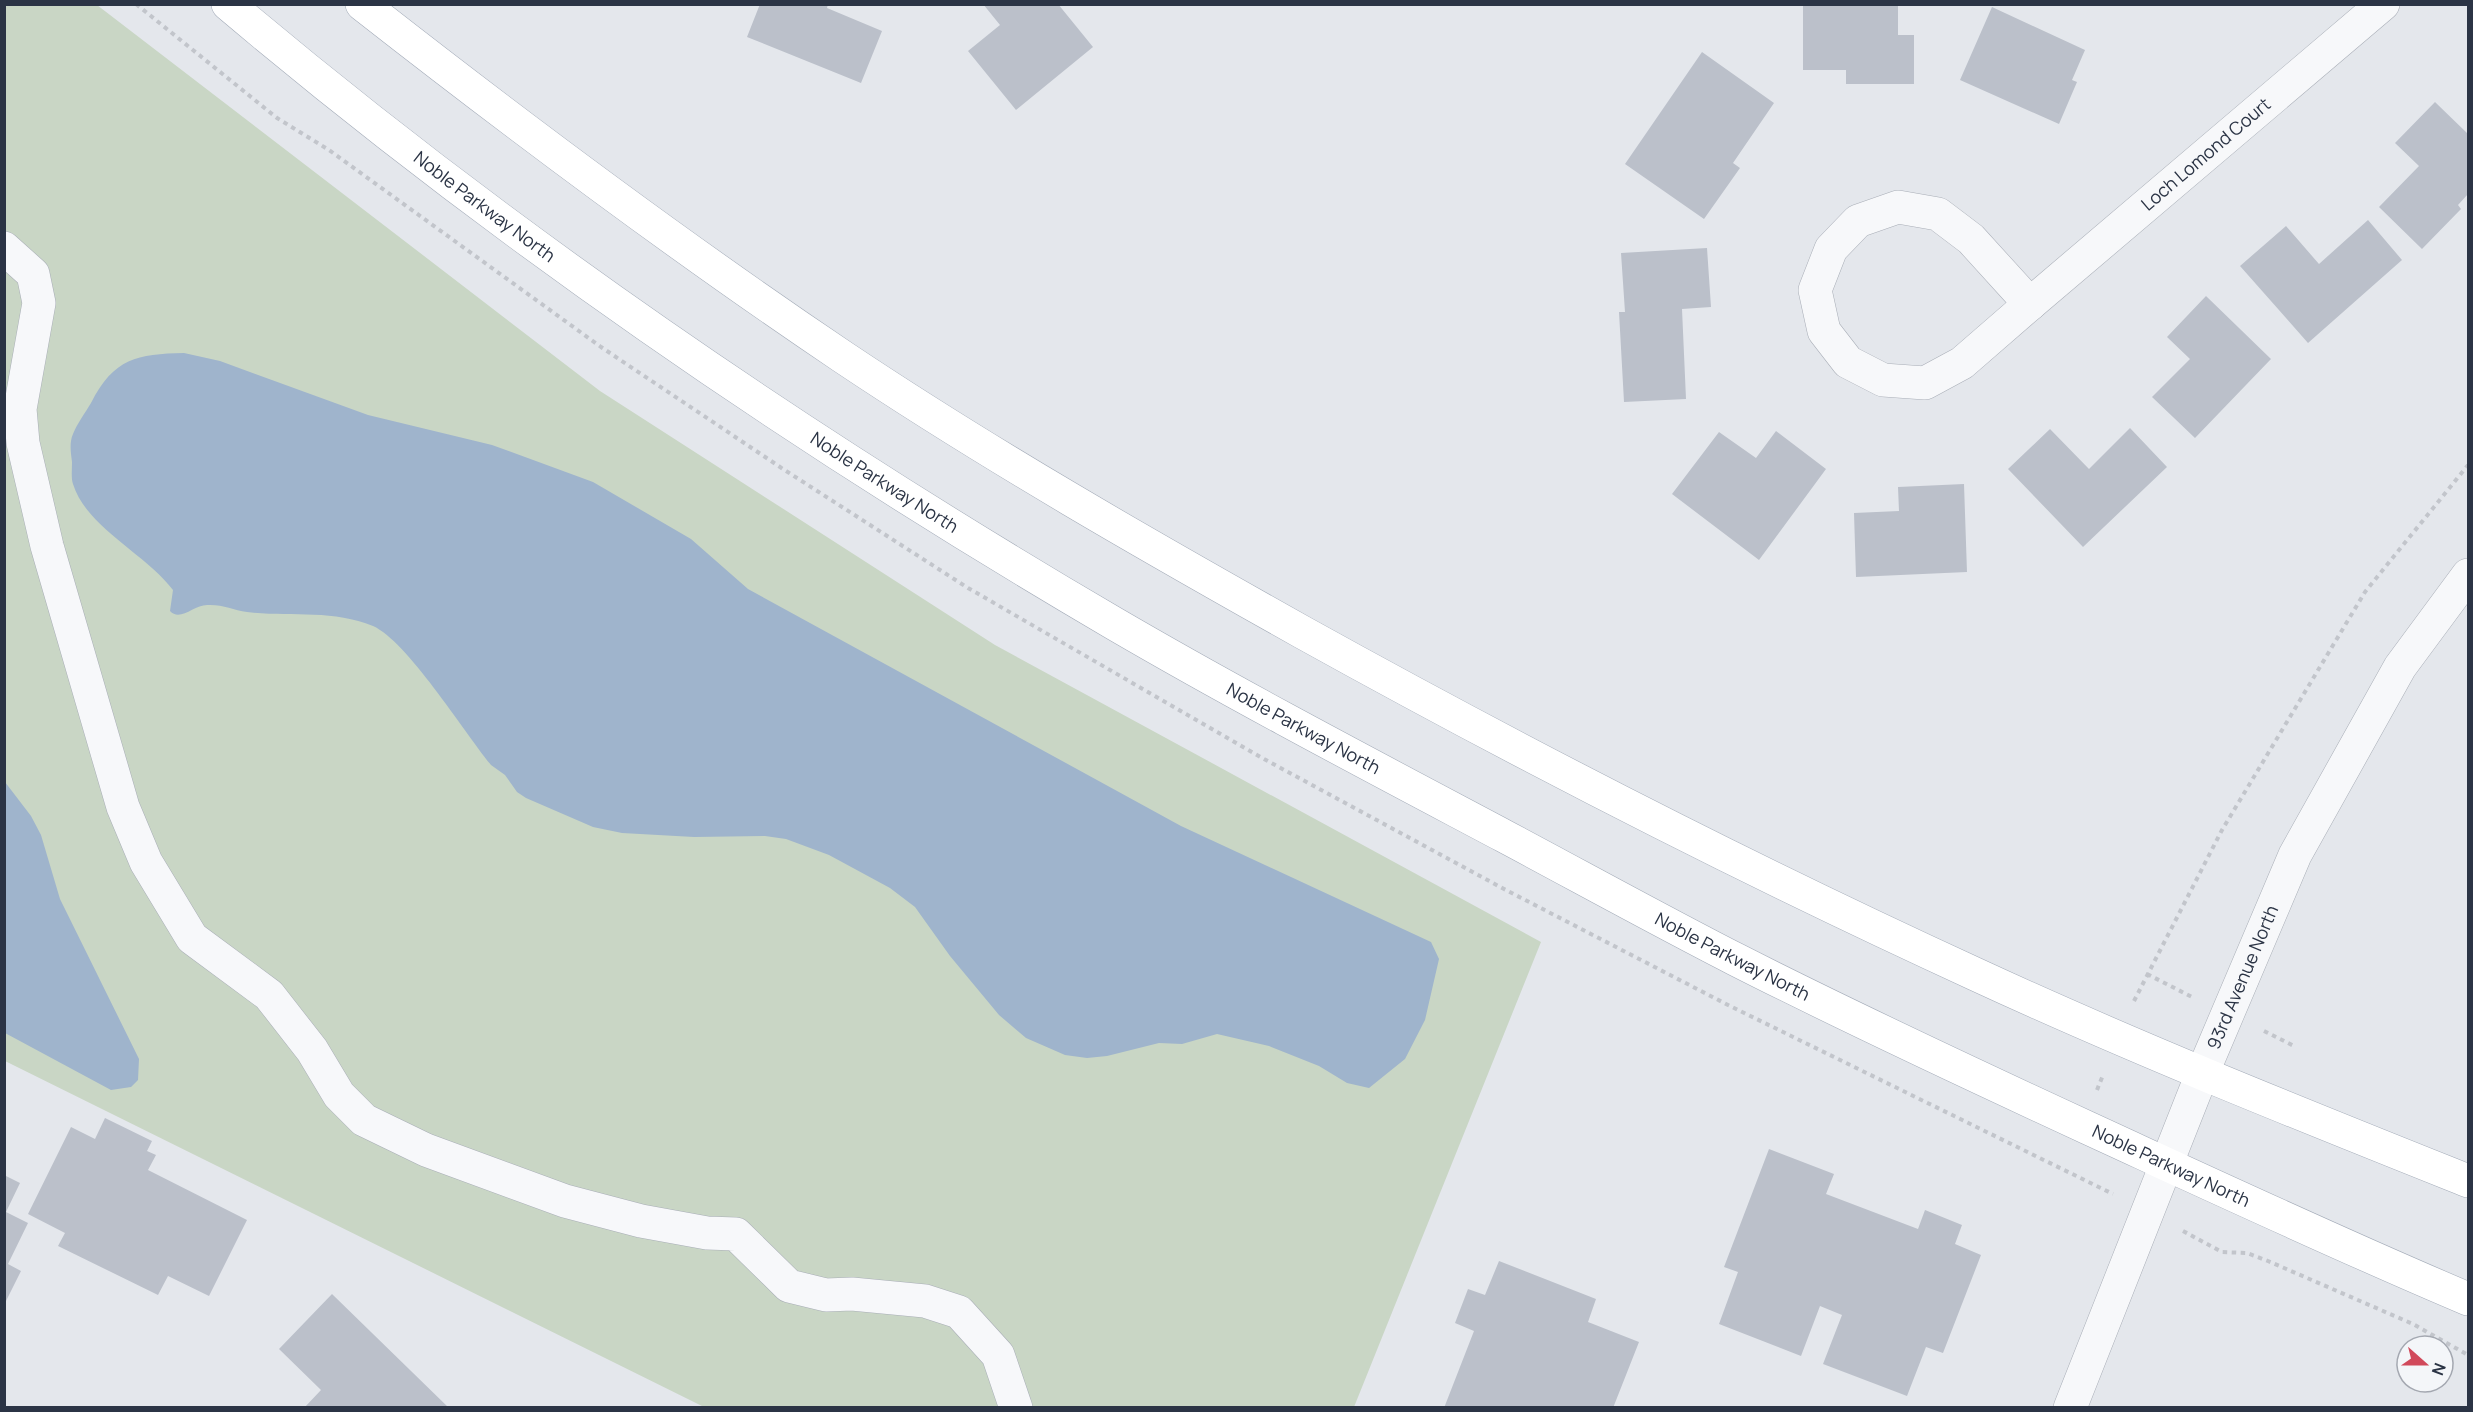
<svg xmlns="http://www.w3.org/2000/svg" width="2473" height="1412" font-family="Manrope,sans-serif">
<rect width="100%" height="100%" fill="#e4e7ec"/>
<path fill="#c9d6c5" d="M4,5H97L600,391L995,645L1541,942L1354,1407H704L5,1061Z"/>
<path fill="#9fb4cc" d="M184,353L220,361L368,415L492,445L593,482L691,539L748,589L1181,826L1431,942L1439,959L1425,1020L1405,1059L1369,1088L1347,1083L1319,1066L1269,1046L1217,1034L1182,1044L1159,1043L1107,1056L1087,1058L1065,1055L1026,1038L999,1015L950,956L915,907L890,888L829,855L786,839L765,836L694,837L622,833L593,827L526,798L517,792L505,775L491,765C464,732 407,641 373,626C332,609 289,617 247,612C233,610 222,604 207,605C194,605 180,622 170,611L173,590C146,554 86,527 73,484C71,478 72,469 72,462C71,453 69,443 73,434C77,424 85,413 91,403C114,358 137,354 184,353Z
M5,782L31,816L41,835L60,899L139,1059L138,1080L131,1087L111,1090L5,1033Z"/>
<path fill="#bbc0ca" d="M760,4H828L827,8L882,31L861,83L747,37Z
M983,4H1058L1093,47L1016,110L968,51L1000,25Z
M1803,4H1898V35H1914V84H1846V70H1803Z
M1992,7L2085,50L2072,80L2077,82L2059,124L1960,80Z
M1702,52L1774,103L1733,163L1740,168L1704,219L1625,164Z
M2435,102L2468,134V194L2458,205L2461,209L2422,249L2379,207L2419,166L2395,143Z
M2368,220L2402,260L2308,343L2240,266L2286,226L2319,264Z
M1707,248L1711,307L1682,309L1686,399L1624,402L1619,312H1625L1621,253Z
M2206,296L2271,359L2195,438L2152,397L2190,359L2167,337Z
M2130,428L2167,467L2083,547L2008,469L2050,429L2089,469Z
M1776,431L1826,469L1759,560L1672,494L1719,432L1756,458Z
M1964,484L1967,572L1856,577L1854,513L1899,511L1898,487Z
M105,1118L152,1141L147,1151L156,1155L148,1170L247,1220L209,1296L168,1276L158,1295L58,1246L65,1233L28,1214L71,1127L95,1139Z
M1769,1149L1834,1174L1826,1194L1918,1229L1925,1210L1962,1225L1955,1244L1981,1255L1943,1353L1926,1347L1907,1396L1823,1364L1842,1315L1820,1306L1801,1356L1719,1324L1738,1272L1724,1267Z
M4,1175L20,1183L6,1212L28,1223L8,1264L21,1271L4,1305Z
M1499,1261L1596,1299L1588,1322L1639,1342L1613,1408H1444L1474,1331L1455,1323L1468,1289L1485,1295Z
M332,1294L449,1408H304L321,1390L279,1349Z"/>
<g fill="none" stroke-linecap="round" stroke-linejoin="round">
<g stroke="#a9aeb7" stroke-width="34">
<g id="minor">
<path d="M1898,207L1938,214L1971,239L2030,304L1962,363L1925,383L1883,380L1848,362L1824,331L1815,290L1831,249L1858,221Z"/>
<path d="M4,248L33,274L39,303L20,409L23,443L47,546L123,807L146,862L192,938L269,995L312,1050L339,1095L364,1120L426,1150L565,1201L641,1221L707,1233L736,1234L789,1286L826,1295L852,1294L925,1301L959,1312L998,1355L1016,1408"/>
<path id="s1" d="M2030,304L2383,4"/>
<path id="s2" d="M2070,1408L2202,1074L2295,855L2400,667L2468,575"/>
</g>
</g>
<g stroke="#a3abb8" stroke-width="34">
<g id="major">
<path id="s3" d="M228,4C503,236 804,442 1115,624C1242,698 1374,767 1504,836C1581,877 1657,919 1735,959C1851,1018 1969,1073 2088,1128C2214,1186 2340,1245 2468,1299"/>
<path d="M362,4C519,127 678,246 843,357C991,456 1147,545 1302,632C1522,754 1746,869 1975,974C2137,1049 2303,1115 2468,1181"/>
</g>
</g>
<path stroke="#c2c5cb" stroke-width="4" stroke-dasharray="4.5 4.5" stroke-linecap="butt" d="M136,4L277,118L329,150L601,347L783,469L968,588L1264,759L1504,889L1728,1005L2113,1194
M2147,974L2192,997
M2134,1001L2222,830L2365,592L2468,465
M2264,1031L2296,1047
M2097,1090L2103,1075
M2183,1231L2222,1252L2247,1253L2268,1261L2413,1324L2468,1355"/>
<use href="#minor" stroke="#f7f8fa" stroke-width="33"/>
<use href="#major" stroke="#fff" stroke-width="33"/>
</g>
<g text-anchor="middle" stroke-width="6" stroke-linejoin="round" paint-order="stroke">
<g font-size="18" fill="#2b3445" stroke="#f4f6f9">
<text dy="6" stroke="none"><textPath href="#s1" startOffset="231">Loch Lomond Court</textPath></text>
<text dy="6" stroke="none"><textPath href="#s3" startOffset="327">Noble Parkway North</textPath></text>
<text dy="6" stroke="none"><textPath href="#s3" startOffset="813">Noble Parkway North</textPath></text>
<text dy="6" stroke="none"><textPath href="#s3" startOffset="1299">Noble Parkway North</textPath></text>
<text dy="6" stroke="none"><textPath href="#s3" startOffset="1785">Noble Parkway North</textPath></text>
<text dy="6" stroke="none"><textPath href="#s2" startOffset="464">93rd Avenue North</textPath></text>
<text dy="6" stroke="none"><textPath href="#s3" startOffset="2271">Noble Parkway North</textPath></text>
</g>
</g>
<rect width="2473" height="1412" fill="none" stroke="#2b3445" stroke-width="12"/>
<g transform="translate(2425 1364) rotate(111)"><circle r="28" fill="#f4f6f9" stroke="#a4a8b1" stroke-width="1.5"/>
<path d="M0-4.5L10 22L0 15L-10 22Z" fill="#d1495b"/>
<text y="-9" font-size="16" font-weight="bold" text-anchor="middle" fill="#2b3445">N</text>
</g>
</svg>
